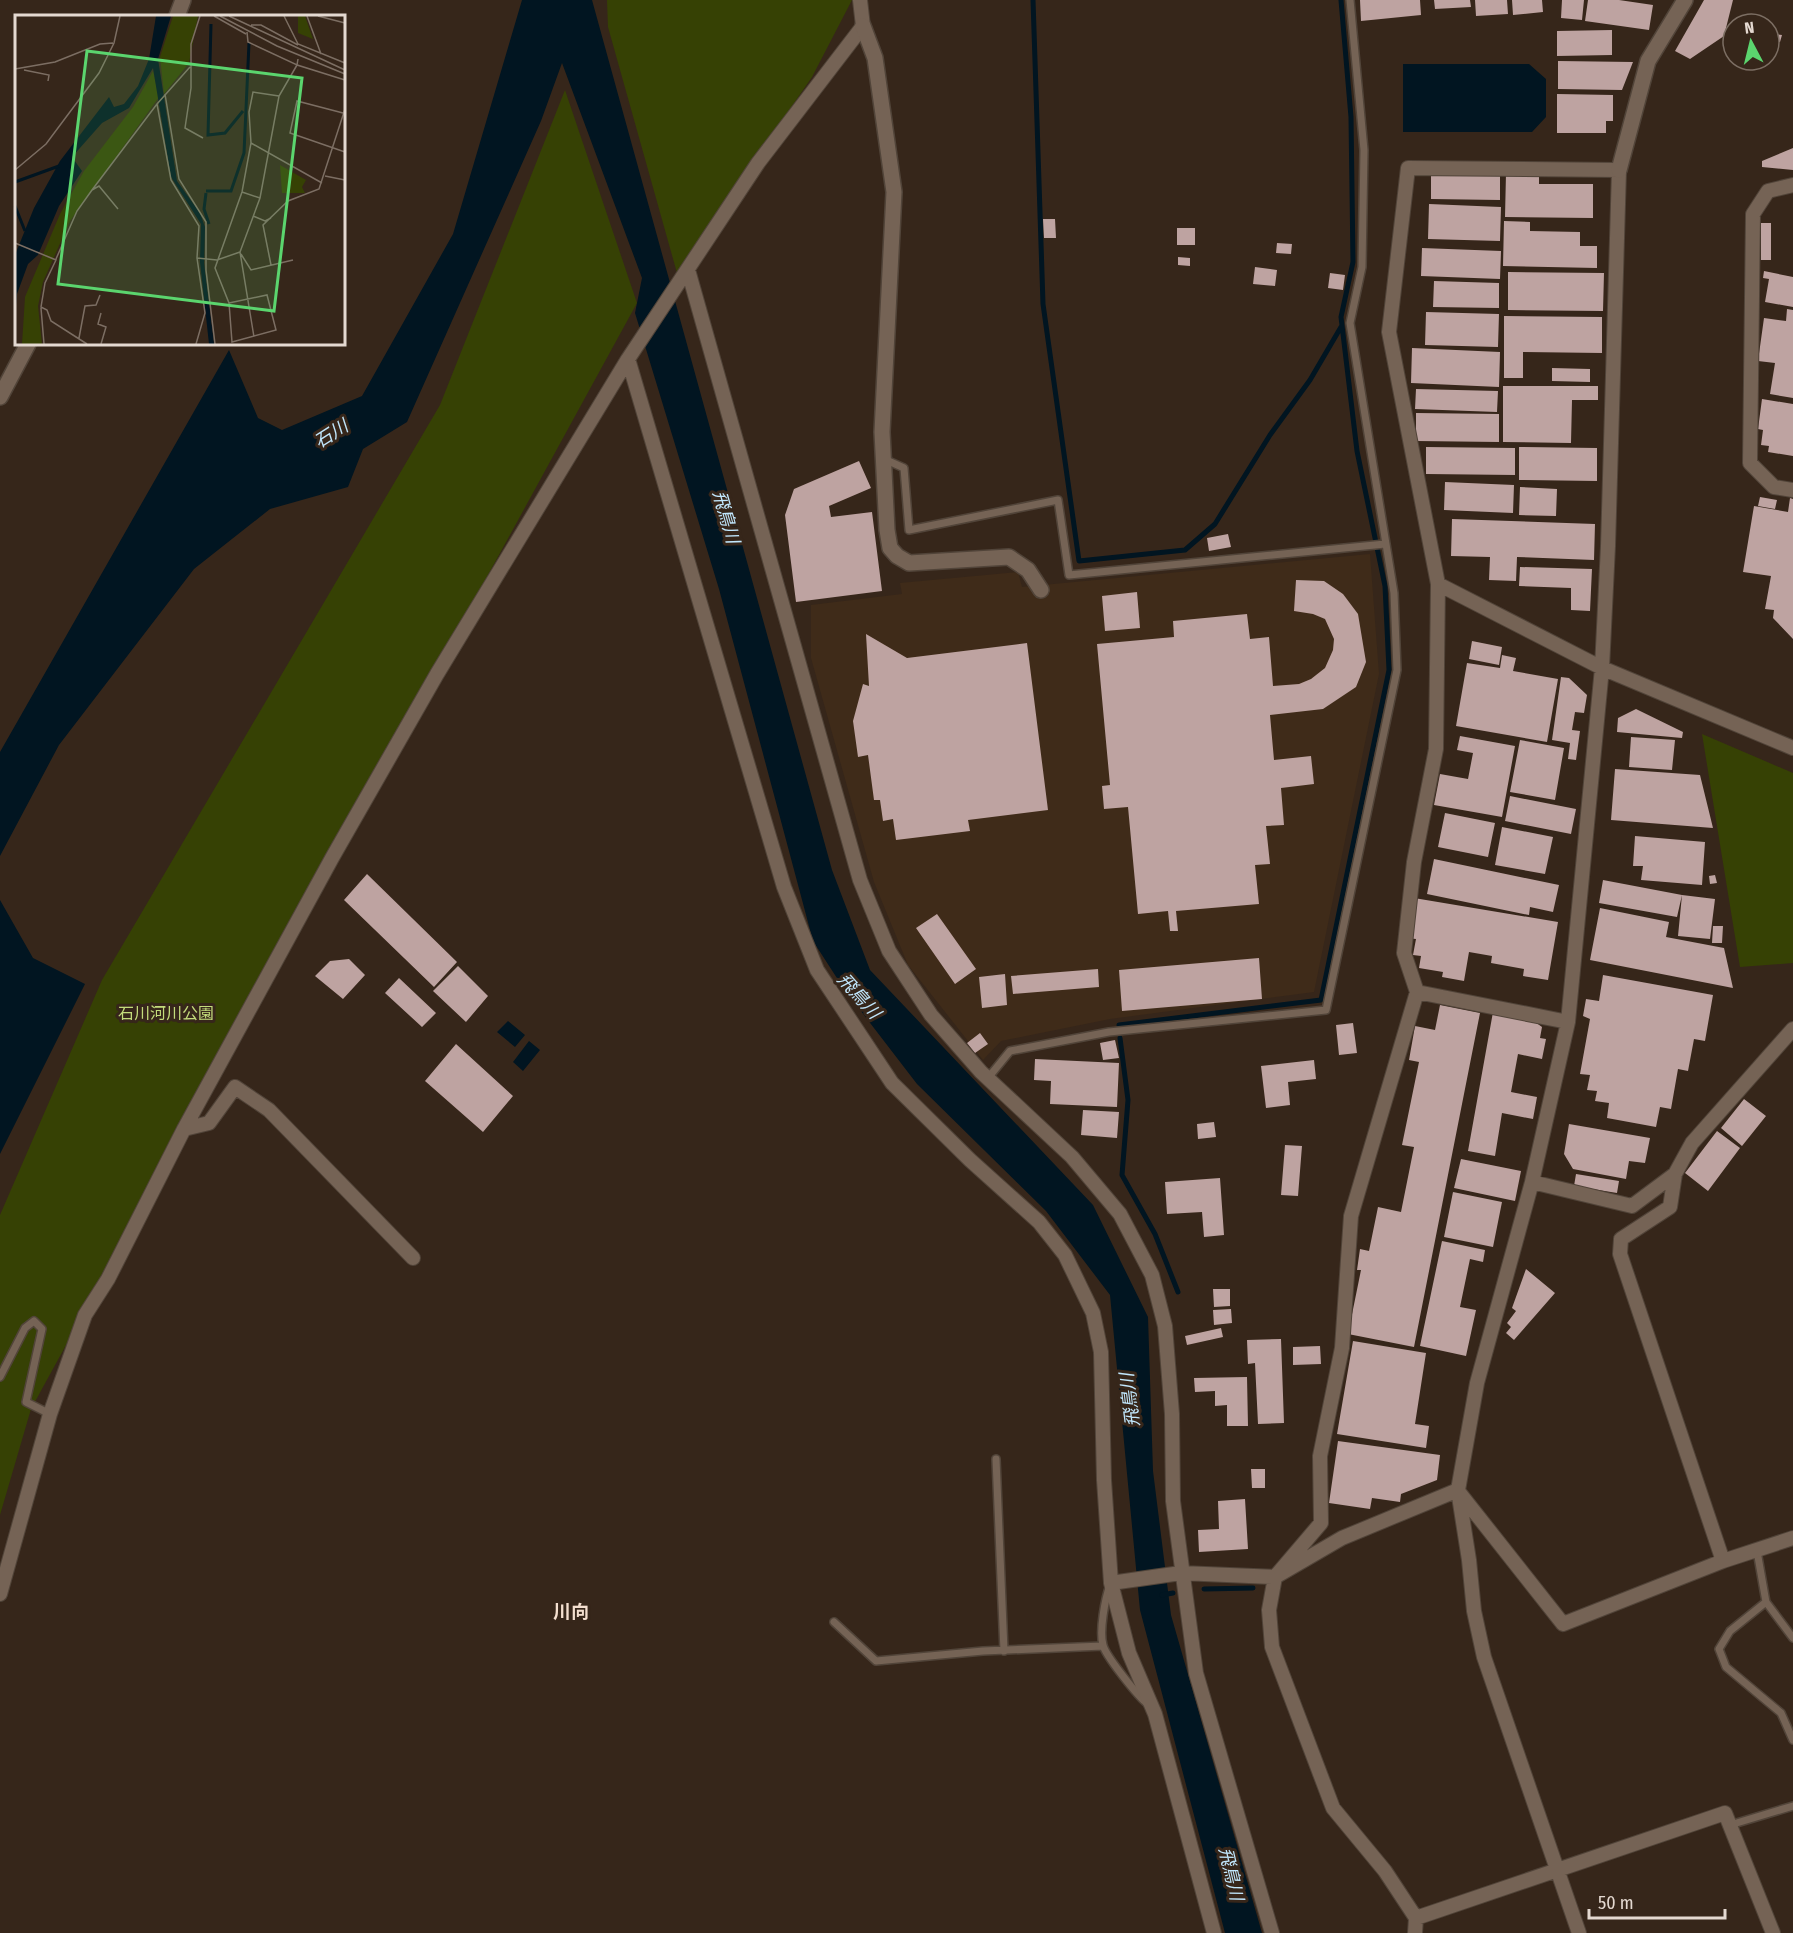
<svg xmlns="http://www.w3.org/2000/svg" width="1793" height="1933" font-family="'Fira Sans Condensed','Noto Sans JP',sans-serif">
<rect width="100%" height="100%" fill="#36261a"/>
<path fill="#3f2b19" d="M1370,554L1379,674L1314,992L1110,1019L1001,1041L983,1060L908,965L874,882L811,658V605L902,594L900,583L1018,572L1022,587Z"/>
<path fill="#364104" d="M607,0H852L812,77L677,273L608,27Z
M565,90L637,303L31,1409L0,1515V1215L102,980L440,405Z
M1702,734L1793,773V963L1740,967Z"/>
<path fill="#011521" d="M522,0H592L832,870L870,970L1093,1205L1148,1317L1153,1471L1171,1615L1262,1933H1225L1140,1610L1110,1295L1046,1211L917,1084L844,989L813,941L719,589L635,313L642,278L562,63L541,121L407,422L363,449L348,487L270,509L194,569L59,745L0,856V752L229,350L258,418L282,430L362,396L453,234Z
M1403,64H1529L1546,79V117L1532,132H1403Z
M0,900L33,958L85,984L0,1154Z
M508,1021L525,1035L515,1047L497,1032Z
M529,1041L540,1050L523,1071L513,1062Z"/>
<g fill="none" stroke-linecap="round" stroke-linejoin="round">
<path stroke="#011521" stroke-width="5" d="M1033,0L1043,304L1079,561L1185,550L1215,524L1270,435L1310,380L1341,327
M1119,1025L1321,1000L1389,670L1385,586L1357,451L1341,317L1353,262L1351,117L1341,0
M1120,1038L1128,1100L1122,1175L1155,1234L1178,1292
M1204,1589L1253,1588
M1162,1595L1173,1593"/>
</g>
<path fill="#bea3a1" d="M1360,0H1420L1421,15L1361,21Z
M1434,0H1470L1471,7L1435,9Z
M1475,0H1507L1508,14L1476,16Z
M1512,0H1542L1543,12L1513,15Z
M1562,0H1584L1582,20L1561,18Z
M1588,0H1619L1653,5L1649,30L1585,21Z
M1704,0H1733L1724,36L1690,59L1675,51Z
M1612,30V55L1557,56V31Z
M1769,33L1782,35L1780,42L1769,40Z
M1558,61L1633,62L1622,90L1558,89Z
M1557,94L1613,95V121H1606V133H1557Z
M1793,148V170L1762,167V161Z
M1506,173H1539V184H1593V218L1505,217Z
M1431,175H1500V200L1431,199Z
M1429,204L1501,207L1500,241L1428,239Z
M1043,219H1055L1056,238H1044Z
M1504,221L1530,222V231L1580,232V246H1597V268L1503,266Z
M1761,223H1771V260H1761Z
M1177,228H1195V245H1177Z
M1277,243L1292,244L1291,254L1276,253Z
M1422,248L1501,251L1500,279L1421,276Z
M1178,257L1190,258V266L1178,265Z
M1255,267L1277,270L1275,286L1253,284Z
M1764,271L1793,277V307L1765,302L1769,279L1763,278Z
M1508,272L1604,273L1603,311L1508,310Z
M1330,273L1345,275L1343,290L1328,288Z
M1434,281L1499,283V308L1433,307Z
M1787,309L1793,310V398L1770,394L1775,363L1758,361L1764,318L1786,321Z
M1426,312L1499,314L1498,347L1425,345Z
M1504,316L1602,317V353L1523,352V378H1504Z
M1412,348L1500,352L1499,387L1411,383Z
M1552,368L1590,369V382L1552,381Z
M1503,386H1598V400H1572L1571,443L1503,442Z
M1416,389L1498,391L1497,412L1415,409Z
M1762,399L1793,404V456L1768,452L1769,446L1761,445L1763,430L1758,429Z
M1416,413L1499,414V442L1416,441Z
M1426,447L1515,448V475L1426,474Z
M1519,447L1597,448V481L1519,480Z
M859,461L871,488L829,506L831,517L872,512L882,591L796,602L785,515L794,489Z
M1445,482L1514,485L1513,513L1444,510Z
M1520,487L1557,489L1556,516L1519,515Z
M1760,497L1777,500L1775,509L1758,506Z
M1790,498L1793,499V639L1773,618L1774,610L1765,609L1771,576L1743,572L1754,506L1788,512Z
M1452,519L1595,524L1594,560L1517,557L1516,581L1489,580L1490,557L1451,556Z
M1228,534L1231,547L1209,551L1207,538Z
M1520,567L1592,569L1590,611L1571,610V588L1519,586Z
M1296,580L1324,581L1343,594L1358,614L1366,662L1356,687L1323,709L1270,715L1274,760L1311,756L1314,784L1281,788L1284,825L1266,826L1270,864L1255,865L1259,904L1176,911L1178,931H1170L1168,911L1138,914L1128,807L1104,809L1102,786L1110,785L1097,644L1174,637L1173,621L1247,614L1250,639L1269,637L1273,686L1299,684L1311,679L1325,668L1333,650L1334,639L1325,619L1313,614L1294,611Z
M1137,592L1140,628L1105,631L1102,596Z
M866,634L907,658L1027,643L1048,810L968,820L970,831L896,840L893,819L883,821L880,800H874L868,755L858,757L853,721L863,684L869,686Z
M1472,641L1502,647L1499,665L1469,659Z
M1502,655L1516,658L1513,671L1558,679L1547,742L1456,726L1467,663L1500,668Z
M1561,677L1569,678L1587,695L1584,713L1575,712L1572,730L1580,731L1576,760L1568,759L1570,743L1552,740Z
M1636,709L1683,732L1682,738L1617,732L1618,718Z
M1460,736L1515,746L1502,817L1434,805L1440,774L1468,779L1473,753L1457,750Z
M1631,737L1675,740L1672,770L1629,767Z
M1520,740L1564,748L1555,800L1510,792Z
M1615,769L1700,775L1713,828L1611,820Z
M1510,796L1576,809L1571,834L1505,821Z
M1445,813L1495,823L1488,857L1438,847Z
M1502,827L1553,837L1545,874L1495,865Z
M1635,836L1705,842L1702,885L1641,880L1643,866H1633Z
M1434,859L1559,885L1553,912L1530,907L1529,915L1427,894Z
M367,874L457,962L434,987L344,900Z
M1715,875L1717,883L1710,884L1709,876Z
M1603,880L1682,895L1677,917L1599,903Z
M1682,895L1715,899L1710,939L1678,936Z
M1414,898L1558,922L1548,980L1523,976L1524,969L1491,963L1492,956L1469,952L1464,981L1442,977L1443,972L1419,968L1421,956L1413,955L1416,939L1407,938Z
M1600,908L1669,922L1666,937L1724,948L1733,988L1590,960Z
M937,914L976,969L955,984L916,928Z
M1713,926H1723L1722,943H1712Z
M1259,958L1262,999L1122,1011L1119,970Z
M349,959L365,975L343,999L315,976L330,961Z
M458,966L488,996L466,1022L433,991Z
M1098,969L1099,987L1013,994L1011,976Z
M1005,974L1007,1005L982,1008L979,977Z
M1603,975L1713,995L1705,1041L1694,1039L1688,1071L1678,1069L1671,1109L1660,1107L1656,1127L1607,1118L1609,1103L1595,1101L1597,1091L1587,1090L1590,1075L1580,1074L1590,1019L1583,1016L1586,999L1599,1001Z
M399,978L436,1013L422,1027L385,993Z
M1440,1005L1480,1013L1414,1347L1348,1334L1361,1270H1357L1360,1249L1369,1251L1378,1207L1401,1212L1414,1147L1402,1145L1419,1062L1409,1060L1415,1026L1435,1030Z
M1493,1012L1531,1019L1542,1027L1540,1038L1546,1039L1542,1059L1518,1054L1511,1092L1537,1097L1533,1119L1502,1113L1495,1156L1468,1151Z
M1353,1023L1357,1053L1339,1055L1336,1025Z
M980,1033L988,1044L975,1053L967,1043Z
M1115,1040L1119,1058L1103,1060L1100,1043Z
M456,1044L513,1096L483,1132L425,1081Z
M1035,1059L1119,1063L1117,1107L1050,1104L1051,1081L1034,1080Z
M1314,1060L1316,1079L1288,1082L1290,1105L1266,1108L1261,1066Z
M1744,1099L1766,1116L1742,1146L1721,1128Z
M1083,1110L1119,1112L1117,1138L1081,1135Z
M1214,1122L1216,1137L1198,1139L1197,1124Z
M1569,1124L1650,1138L1645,1163L1629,1161L1626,1179L1573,1169L1564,1154Z
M1717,1131L1740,1148L1708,1191L1685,1173Z
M1285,1145L1302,1146L1298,1196L1281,1195Z
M1461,1159L1521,1171L1515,1201L1454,1188Z
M1576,1174L1619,1181L1617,1193L1574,1186Z
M1220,1178L1224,1235L1204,1237L1202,1212L1167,1214L1165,1182Z
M1453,1192L1502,1202L1493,1247L1444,1237Z
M1442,1241L1485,1250L1483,1262L1470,1259L1460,1307L1476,1310L1466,1356L1420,1346Z
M1526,1269L1555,1293L1514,1340L1506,1333L1511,1327L1507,1323L1516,1311L1512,1308Z
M1213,1289H1230V1306L1214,1307Z
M1231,1309L1232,1323L1214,1325L1213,1310Z
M1221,1328L1223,1337L1187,1345L1185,1336Z
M1281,1339L1284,1423L1258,1424L1255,1363L1248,1364L1247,1340Z
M1353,1341L1426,1353L1415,1424L1429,1426L1426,1448L1337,1434Z
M1320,1346L1321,1364L1293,1365V1347Z
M1247,1377L1248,1426H1227V1405L1215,1406V1391L1195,1392L1194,1378Z
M1338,1441L1440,1455L1437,1480L1401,1494L1400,1502L1372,1498L1370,1509L1329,1503Z
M1251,1469H1265V1488H1252Z
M1245,1499L1248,1549L1199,1552L1198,1530L1219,1529L1218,1501Z"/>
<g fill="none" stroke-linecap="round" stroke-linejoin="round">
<g stroke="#514439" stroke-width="10">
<path id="service" d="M884,459L904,468L909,530L1058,500L1069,575L1385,544
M988,1078L1010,1051L1109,1032L1326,1010L1397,670L1394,593L1350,323L1362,267L1364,150L1350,0
M0,1377L25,1328L34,1321L42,1329L26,1402L50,1414
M996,1459L1004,1651
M1757,1551L1766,1602L1793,1638
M1110,1585C1105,1599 1099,1631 1103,1645C1105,1655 1139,1698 1148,1704
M1766,1602L1730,1631L1719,1649L1726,1667L1781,1713L1793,1740
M834,1622L876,1661L983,1651L1103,1646
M1730,1825L1793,1806"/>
</g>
<g stroke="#514439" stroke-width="16">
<path id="minor" d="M1793,185L1768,191L1753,214L1750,463L1774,487L1793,490
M688,270L860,880L889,951L931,1015L981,1072L1072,1157L1120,1214L1152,1275L1165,1326L1172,1414L1173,1501L1196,1673L1272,1933
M628,359L784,887L817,970L892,1083L970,1160L1039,1222L1065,1255L1093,1313L1101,1352L1104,1480L1111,1583L1129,1653L1155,1714L1214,1933
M1438,584L1602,668L1793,748
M1417,992L1568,1022
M184,1129L209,1123L235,1087L269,1110L413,1258
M1532,1182L1632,1206L1675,1174
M1458,1491L1563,1624L1723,1561L1793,1538
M1723,1561L1620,1254L1621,1239L1670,1207L1675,1174L1692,1143L1793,1029
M1111,1583L1181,1573L1275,1577L1342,1538L1458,1490
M0,1594L50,1414L85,1315L108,1279L184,1129L332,858L437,674L628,359L758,163L863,26L860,0
M1416,1918L1725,1813L1773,1933
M1415,1933L1416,1918L1385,1871L1333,1808L1272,1647L1269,1610L1275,1577L1321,1523L1320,1456L1342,1348L1351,1216L1417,992L1404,953L1414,862L1436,749L1438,584L1389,332L1408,168L1619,170L1608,546L1602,668L1568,1022L1532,1182L1477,1383L1458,1490L1469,1560L1474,1611L1484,1657L1579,1933"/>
</g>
<g stroke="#514439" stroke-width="18">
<path id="tertiary" d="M177,16L183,0
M863,26L875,58L894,192L882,432L887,530L890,548L897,556L909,563L1009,557L1028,570L1041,590
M1619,170L1648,61L1685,0
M0,397L28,344"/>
</g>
<use href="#service" stroke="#756355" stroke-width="7"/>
<use href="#minor" stroke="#756355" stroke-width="14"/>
<use href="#tertiary" stroke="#756355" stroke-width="15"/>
</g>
<g text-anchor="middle" stroke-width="6" stroke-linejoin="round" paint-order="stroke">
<g font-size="16" fill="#c3db7b" stroke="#36261a">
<text x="166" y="1019">石川河川公園</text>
</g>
<g font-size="18" font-style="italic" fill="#c1e7fd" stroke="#36261a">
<text transform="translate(331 434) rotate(-32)" y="6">石川</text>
<text transform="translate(726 517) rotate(74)" y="6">飛鳥川</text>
<text transform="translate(859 996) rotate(48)" y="6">飛鳥川</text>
<text transform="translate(1130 1400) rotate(-97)" y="6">飛鳥川</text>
<text transform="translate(1231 1874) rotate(77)" y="6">飛鳥川</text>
</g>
<g font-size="18" font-weight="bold" fill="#f4dfcf" stroke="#36261a">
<text x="571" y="1618">川向</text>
</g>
</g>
<g transform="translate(15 15)">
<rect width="330" height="330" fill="#36261a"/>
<path d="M158,1H183L174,48L149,79L145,42ZM283,1H290L298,24L283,18ZM138,56L144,82L55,206L28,267L23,291L27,329H7L10,282L45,199L69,156L118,92ZM265,150L291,165L287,172L290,178H267Z" fill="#364104"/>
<path d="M141,1H156L143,44L162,166L185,198L190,212L189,248L199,329H194L185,247L186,209L156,162L138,53L114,93L87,108L57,142L67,156L44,191L23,240L13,249L2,279L0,301V240L19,193L45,146L94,82L99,92L109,89L123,71L134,44Z" fill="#011521"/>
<path fill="none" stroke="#011521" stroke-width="3" d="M196,9L193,120L210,118L228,96M0,167L44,151M191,176H216L229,138L234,28M191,178L189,194L194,209M0,191L10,216"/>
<path fill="none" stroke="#7c6e63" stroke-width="1.5" d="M185,1L176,29V73L170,113L188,123M199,1L231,19M205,1L262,31L330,59M214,1L330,55M269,1L283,29L330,48M292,1L306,39M303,1L330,8M236,10H246L283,30M232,17L233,27L282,50L283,44M0,54L40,47L85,29L98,28M9,55L34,60L33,66M150,79L164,164L191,207V255L200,329M142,89L156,165L184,211L182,243L190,298L181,329M328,98L282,86L275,118L330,137M236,128L307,168M0,155L31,129L84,58L99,28L105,1M310,161L330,165M77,175L84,171L103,194M227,177L245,183M238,201L250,206L256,203M0,228L41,245L30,268L26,292L32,295L36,306L72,329M226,239L236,255L278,245M182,243L202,245L225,237M41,244L62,196L77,175L142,89L175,52M256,250L248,210L273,186L304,174L330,94M214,288L252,280L261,315L217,327L214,288L200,253L227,177L236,128L234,97L238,77L264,81M26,293L29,329M86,298L83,309L91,312L86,329M239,322L225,237L245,183L264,81L282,50L330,65M64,323L70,291L81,290L85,280"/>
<path fill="#5bd56e" fill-opacity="0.15" stroke="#5bd56e" stroke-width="3" d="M72,36L287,63L259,296L43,269Z"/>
<rect width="330" height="330" fill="none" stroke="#e4d9d1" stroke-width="3"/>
</g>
<g transform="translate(1751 42) rotate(353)"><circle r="28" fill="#36261a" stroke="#7c6e63" stroke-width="1.5"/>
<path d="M0-4.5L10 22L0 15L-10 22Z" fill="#5bd56e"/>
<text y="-9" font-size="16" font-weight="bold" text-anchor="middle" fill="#e4d9d1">N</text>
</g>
<path d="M1589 1909v9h136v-9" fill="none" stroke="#e4d9d1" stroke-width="3"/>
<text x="1598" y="1909" font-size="18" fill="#e4d9d1" stroke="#36261a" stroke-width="4.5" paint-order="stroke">50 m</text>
</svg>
